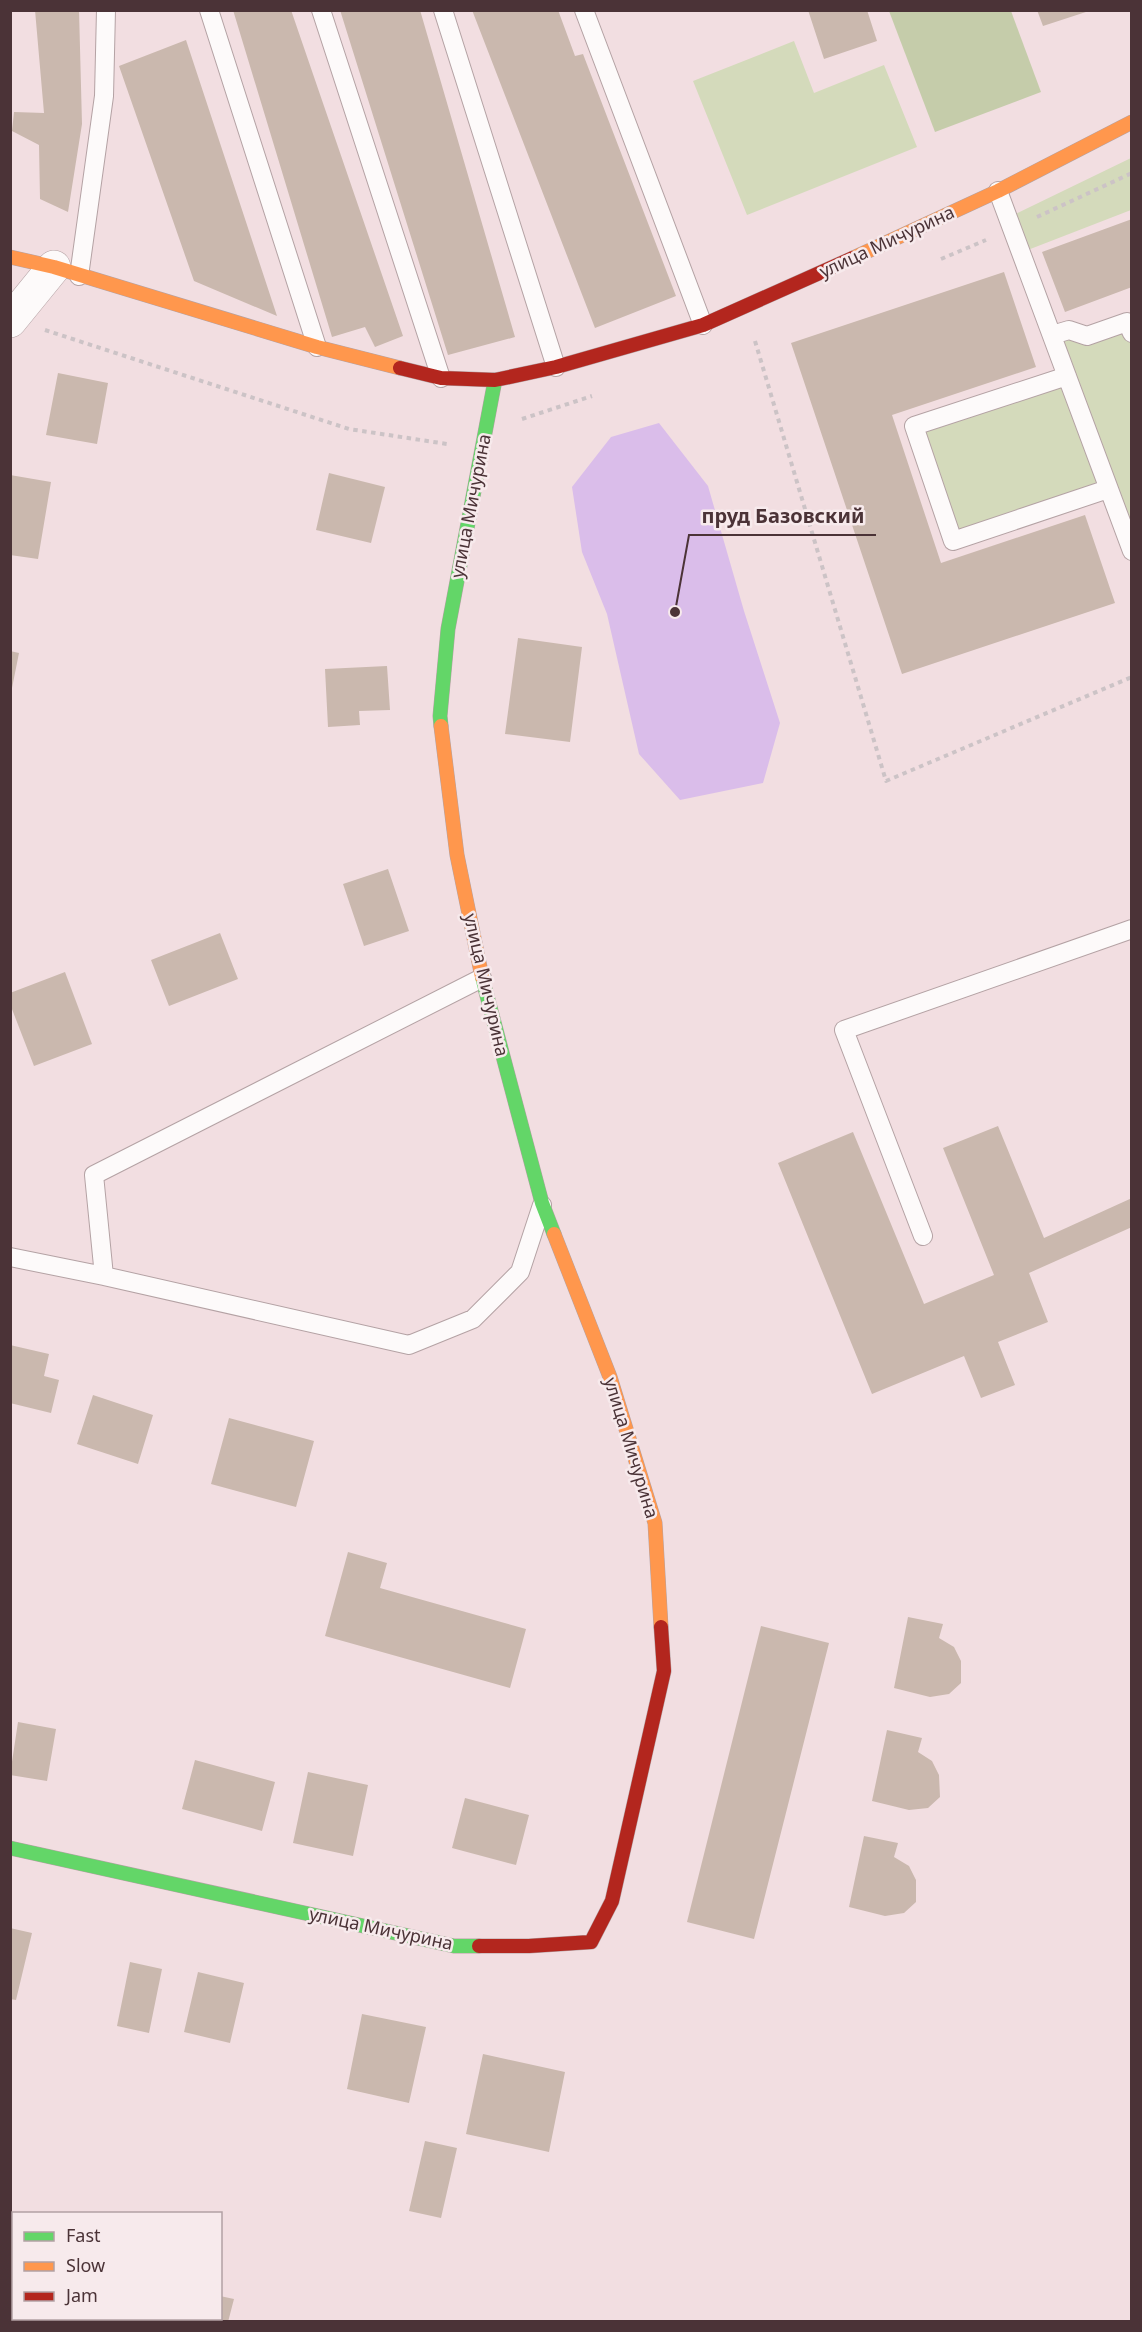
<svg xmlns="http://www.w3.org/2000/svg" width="1142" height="2332" font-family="'Noto Sans',sans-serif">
<rect width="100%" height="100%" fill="#f2dee1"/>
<path fill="#d4dabb" d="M794,41L814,93L884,65L917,147L747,215L693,81Z
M1131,158V210L1020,253L1007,218Z
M1127,322L1132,333L1131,551L1108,489L953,541L914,426L1066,377L1052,335Z"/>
<path fill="#c5ccaa" d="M889,11H1011L1041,92L935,132Z"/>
<path fill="#dabdea" d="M659,423L708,486L744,611L780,723L763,783L680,800L639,754L607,614L582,552L572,487L611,437Z"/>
<path fill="#cab8ae" d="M35,10H79L82,124L68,212L40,199L39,145L12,131L14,112L44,113Z
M233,10H291L403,336L375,347L365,327L332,337Z
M340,10H420L515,337L448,355Z
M472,10H558L575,56L583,54L676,296L595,328Z
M808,10H867L877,41L824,59Z
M1037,10H1089V11L1043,26Z
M186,40L277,316L194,281L119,66Z
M1132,219V287L1065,312L1042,252Z
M1004,272L1036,367L892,415L941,563L1085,515L1115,603L902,674L791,343Z
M58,373L108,383L97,444L46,435Z
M329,473L385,487L371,543L316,530Z
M10,475L51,482L38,559L10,555Z
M518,638L582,647L570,742L505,734Z
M10,651L19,653L12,688H10Z
M387,666L390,710L359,711L360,725L328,727L325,669Z
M388,869L409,931L364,946L343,884Z
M220,933L238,979L169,1006L151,960Z
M65,972L92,1044L34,1066L10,1004V993Z
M998,1126L1044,1238L1132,1198V1227L1029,1273L1048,1322L998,1342L1015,1385L981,1398L964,1356L872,1394L778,1163L853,1132L924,1304L994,1275L943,1148Z
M10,1345L49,1354L44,1376L59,1380L51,1413L10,1403Z
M93,1395L153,1415L138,1464L77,1444Z
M229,1418L314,1441L296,1507L211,1484Z
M348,1552L387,1563L380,1588L526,1629L510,1688L325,1636Z
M908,1617L943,1624L939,1638L954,1647L961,1661V1683L949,1694L930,1697L894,1688Z
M761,1626L829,1643L754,1939L687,1922Z
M18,1722L56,1729L47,1781L10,1775Z
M887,1730L922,1738L918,1752L932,1761L939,1775L940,1797L928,1808L909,1810L872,1801Z
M195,1760L275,1782L262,1831L182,1809Z
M308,1772L368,1785L353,1856L293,1843Z
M465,1798L529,1815L516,1865L452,1848Z
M864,1836L898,1843L894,1857L909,1866L916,1880V1902L904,1913L885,1916L849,1907Z
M10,1928L32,1933L16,2000L10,1999Z
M130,1962L162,1969L149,2033L117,2026Z
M198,1972L244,1983L230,2043L184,2032Z
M362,2014L426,2027L409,2103L347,2089Z
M483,2054L565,2072L549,2152L466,2134Z
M425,2141L457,2148L441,2218L409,2211Z
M220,2296L234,2299L228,2322H157L158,2318H220Z"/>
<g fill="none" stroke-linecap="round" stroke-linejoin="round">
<g stroke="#b4a2a4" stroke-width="20">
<path id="lane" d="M209,10L317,347
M321,10L441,378
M443,10L556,367
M584,10L703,325
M998,191L1132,551
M79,276L104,96L106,10
M1052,335L1069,330L1087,336L1127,322L1132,333
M1067,376L914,426L953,541L1108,489
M923,1236L844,1030L1132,929
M10,1257L104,1276L409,1345L473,1319L520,1272L542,1205
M104,1276L94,1175L482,978"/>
</g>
<g stroke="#b4a2a4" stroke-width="34">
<path id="street" d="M10,321L54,267"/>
</g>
<g stroke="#b4a2a4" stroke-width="15">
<path id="fast" d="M441,726L440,716L448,629L495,380
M482,977L542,1203L554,1234
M10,1848L454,1946H479"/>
</g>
<g stroke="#b4a2a4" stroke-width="15">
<path id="slow" d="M10,257L54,267L317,347L400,368
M853,258L998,191L1132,122
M441,726L457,855L482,977
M554,1234L610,1377L655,1523L661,1627"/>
</g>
<g stroke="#b4a2a4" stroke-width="15">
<path id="jam" d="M400,368L441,378L495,380L556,367L703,325L853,258
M479,1946H529L591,1942L612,1901L664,1671L661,1627"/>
</g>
<path stroke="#ccc3c6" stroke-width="4" stroke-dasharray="4.5 4.5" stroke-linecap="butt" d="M1037,217L1132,173
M941,259L986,240
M45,330L349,429L447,444
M755,341L886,781L1132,677
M522,419L592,396"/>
<use href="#lane" stroke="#fdfafa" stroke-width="18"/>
<use href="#street" stroke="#fdfafa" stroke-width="33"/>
<use href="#fast" stroke="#63d668" stroke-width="14"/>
<use href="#slow" stroke="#ff974d" stroke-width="14"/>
<use href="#jam" stroke="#b3261e" stroke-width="14"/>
</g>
<g text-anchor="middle" stroke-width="5" stroke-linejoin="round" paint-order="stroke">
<g font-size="18" fill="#4b3337" stroke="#f7eaec">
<text transform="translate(887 242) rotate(-25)" y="6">улица Мичурина</text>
<text transform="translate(471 506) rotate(-79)" y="6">улица Мичурина</text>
<text transform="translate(486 985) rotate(77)" y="6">улица Мичурина</text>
<text transform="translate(631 1448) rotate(73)" y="6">улица Мичурина</text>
<text transform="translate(381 1929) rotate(12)" y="6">улица Мичурина</text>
</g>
</g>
<path fill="none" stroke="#4b3337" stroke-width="2" d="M675 612L689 535H876"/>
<circle fill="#4b3337" stroke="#f7eaec" stroke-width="2" cx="675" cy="612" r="6"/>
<g font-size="20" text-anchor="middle" font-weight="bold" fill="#4b3337" stroke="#f7eaec" stroke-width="5" stroke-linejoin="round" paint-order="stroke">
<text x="783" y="523">пруд Базовский</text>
</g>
<rect width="1142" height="2332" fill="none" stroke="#4b3337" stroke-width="24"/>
<rect x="12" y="2212" width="210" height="108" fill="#f7eaec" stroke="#b2a1a4" stroke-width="1.5"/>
<rect x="24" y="2232" width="30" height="9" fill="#63d668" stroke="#b2a1a4" stroke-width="1.5"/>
<text x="66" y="2242" font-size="18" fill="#4b3337">Fast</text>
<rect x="24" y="2262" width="30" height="9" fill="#ff974d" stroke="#b2a1a4" stroke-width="1.5"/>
<text x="66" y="2272" font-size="18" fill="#4b3337">Slow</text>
<rect x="24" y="2292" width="30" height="9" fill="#b3261e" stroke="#b2a1a4" stroke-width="1.5"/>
<text x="66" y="2302" font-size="18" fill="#4b3337">Jam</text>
</svg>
